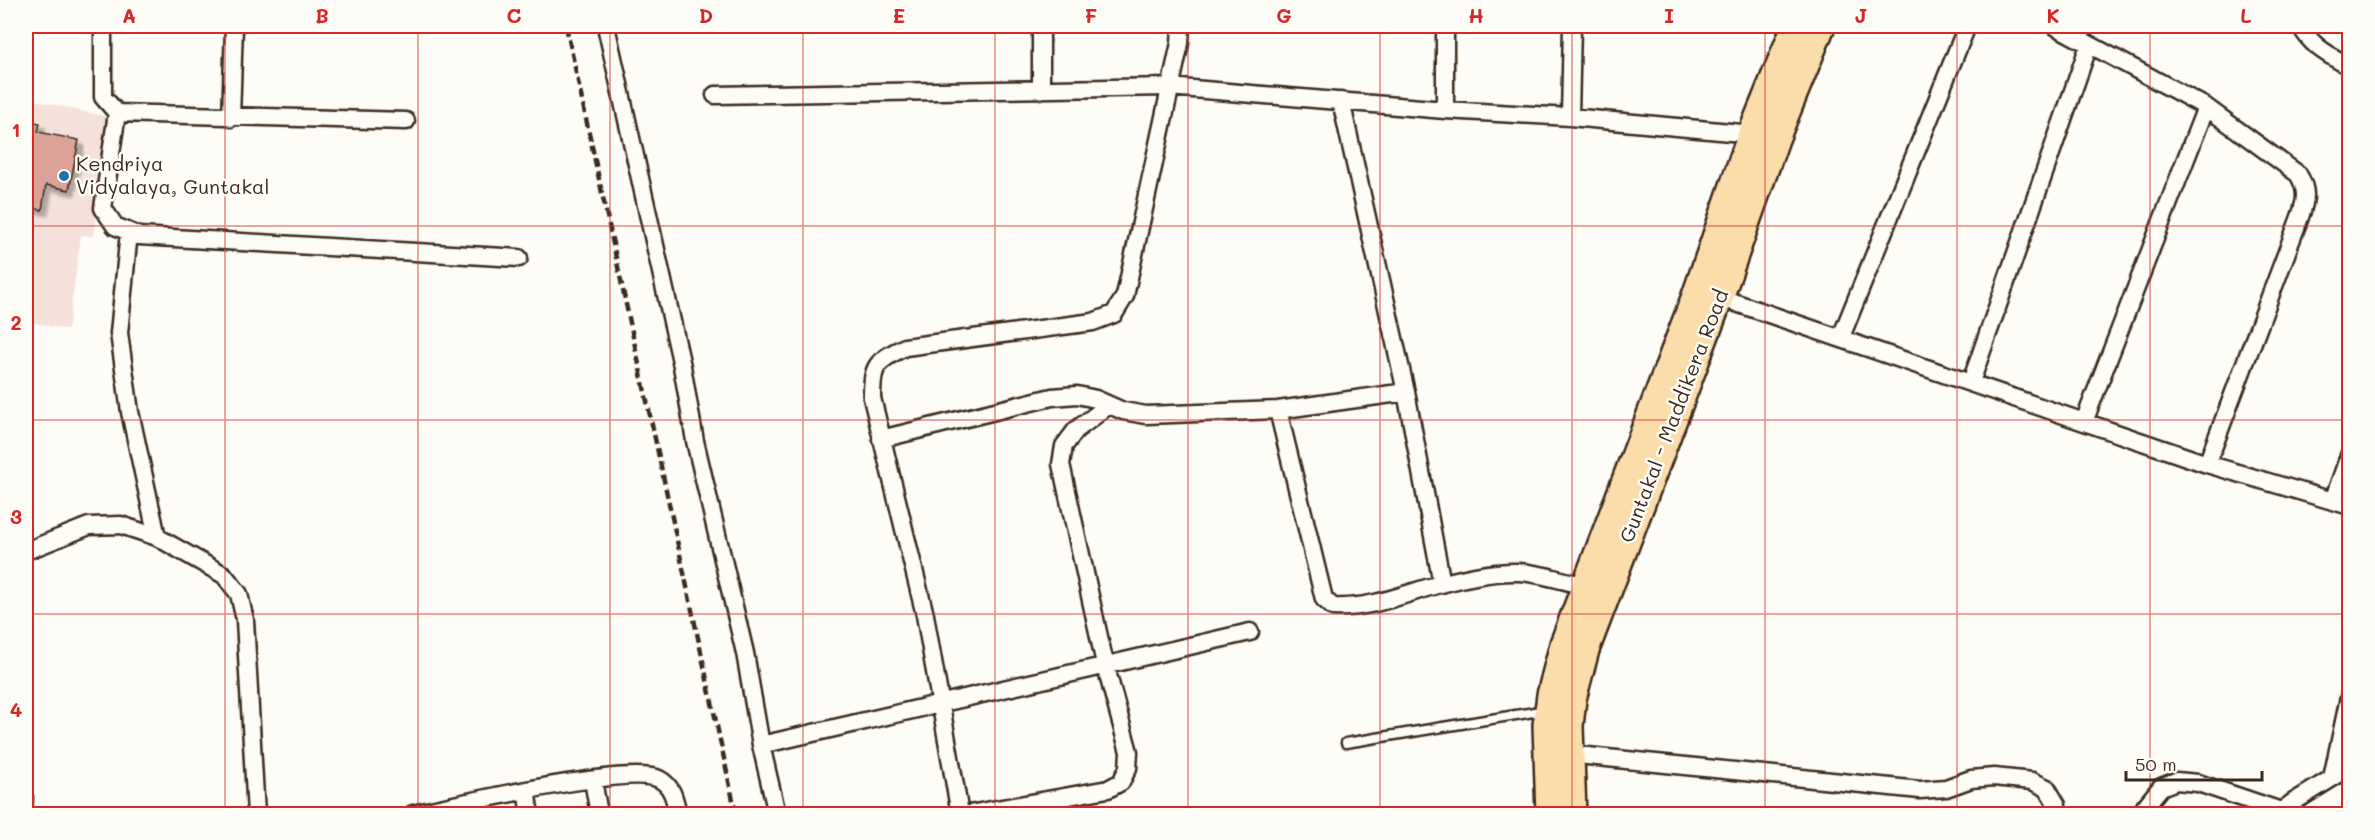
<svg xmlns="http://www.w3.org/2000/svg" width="2375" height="840" font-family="Mali,sans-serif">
<defs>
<filter id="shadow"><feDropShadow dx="5.5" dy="5.5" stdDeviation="1.5" flood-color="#0004"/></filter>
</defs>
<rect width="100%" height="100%" fill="#fdfcf7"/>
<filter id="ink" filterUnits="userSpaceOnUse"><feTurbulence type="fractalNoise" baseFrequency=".0167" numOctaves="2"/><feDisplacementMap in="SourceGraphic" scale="12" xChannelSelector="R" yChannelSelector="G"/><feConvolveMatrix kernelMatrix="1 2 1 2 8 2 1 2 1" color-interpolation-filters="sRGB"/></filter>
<g filter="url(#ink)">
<path fill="#f3e1da" d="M26,98L111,118L93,236L81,235L68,330L26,321Z"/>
<path fill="#dba298" stroke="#3b2a1e" stroke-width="1.5" filter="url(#shadow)" d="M26,120L40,123L38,132L79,140L69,190L46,185L42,210L26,207Z"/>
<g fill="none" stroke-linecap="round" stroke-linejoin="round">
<g stroke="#3b2a1e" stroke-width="13">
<path id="lane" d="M1346,743L1546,710
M27,814L28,797"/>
</g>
<g stroke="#3b2a1e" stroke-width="21">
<path id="street" d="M103,26V97L117,113L103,208L115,226L139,236L519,258
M606,26L682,366L695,441L745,653L761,745L777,814
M2055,26L2206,107L2298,174C2308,190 2306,200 2300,217L2207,464
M2301,26C2310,46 2331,56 2350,67
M1041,90V26
M715,95L1169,87L1445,110L1570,117L1752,134
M1341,101L1406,392L1442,584
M1445,110V26
M117,113L406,121
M1570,117L1572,26
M231,118L234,26
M129,232L119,333L130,412L157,537
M1713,295L2207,464L2350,506
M1841,337L1967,26
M1971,382L2089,45
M1278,410L1324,599L1333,607C1371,609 1404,594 1440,584C1464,578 1493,571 1518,572C1541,573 1563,581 1585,586
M2084,422L2206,107
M881,439L1052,397L1077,395L1096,399L1123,411L1146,415L1278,410L1406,392
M2333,501L2350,453
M26,551L89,526L121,525L157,537L224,575L239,594L245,620L256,814
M761,745L1250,632
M1568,754L1920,790L1946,788L1971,779L1994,777L2032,781L2047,788L2057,805L2058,814
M2332,778L2350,693
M593,780L599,814
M526,791L530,814
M413,814C454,805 630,764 659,779C673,786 675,801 678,814
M960,814L925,615L872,398C872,365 876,361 905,347L1093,322L1114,314L1125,296L1180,43L1181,26
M969,814L1108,789L1121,782L1128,768L1129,752L1105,664L1061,464L1064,446L1076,430L1109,405
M2139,814L2161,787L2176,781L2198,783L2290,814
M2278,814L2292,803L2350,767"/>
</g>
<g stroke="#3b2a1e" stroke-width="32">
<path id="primary" d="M1550,814L1547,725L1551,695L1564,644L1696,296L1752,134L1796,26
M1572,814L1569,726L1572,699L1585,650L1719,298L1775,139L1821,26"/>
</g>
<use href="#lane" stroke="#fdfcf7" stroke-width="8"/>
<use href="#street" stroke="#fdfcf7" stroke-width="16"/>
<use href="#primary" stroke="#fbddab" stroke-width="27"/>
<path stroke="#3b2a1e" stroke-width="4.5" stroke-dasharray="9 4.5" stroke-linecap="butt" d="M566,26L736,814"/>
</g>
</g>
<path fill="none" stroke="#d62828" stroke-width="1.5" stroke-opacity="0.55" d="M225,26V814M418,26V814M610,26V814M803,26V814M995,26V814M1188,26V814M1380,26V814M1572,26V814M1765,26V814M1957,26V814M2150,26V814M26,226H2350M26,420H2350M26,614H2350"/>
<circle fill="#1f6fb2" stroke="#fdfcf7" stroke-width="2" cx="64" cy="176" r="6"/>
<g text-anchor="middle" stroke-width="5" stroke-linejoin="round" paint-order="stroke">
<g font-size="20" fill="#3b2a1e" stroke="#fdfcf7" text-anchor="start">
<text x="76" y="171">Kendriya<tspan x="76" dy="23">Vidyalaya, Guntakal</tspan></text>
</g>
<g font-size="20" fill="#3b2a1e" stroke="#fdfcf7">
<text transform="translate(1674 416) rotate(-69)" y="7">Guntakal - Maddikera Road</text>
</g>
</g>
<rect width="2375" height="840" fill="none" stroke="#fdfcf7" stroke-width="66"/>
<path d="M2126 771v9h136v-9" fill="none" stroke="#3b2a1e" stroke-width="3"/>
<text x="2135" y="771" font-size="18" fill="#3b2a1e" stroke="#fdfcf7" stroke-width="4.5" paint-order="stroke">50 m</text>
<rect x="33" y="33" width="2309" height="774" fill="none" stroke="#d62828" stroke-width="2"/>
<g font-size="20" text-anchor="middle" font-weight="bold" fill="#d62828">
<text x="129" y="23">A</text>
<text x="322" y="23">B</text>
<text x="514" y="23">C</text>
<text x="706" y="23">D</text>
<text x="899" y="23">E</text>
<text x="1091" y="23">F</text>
<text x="1284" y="23">G</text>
<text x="1476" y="23">H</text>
<text x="1669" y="23">I</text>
<text x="1861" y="23">J</text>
<text x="2053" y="23">K</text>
<text x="2246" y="23">L</text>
<text x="16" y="137">1</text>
<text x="16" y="330">2</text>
<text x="16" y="524">3</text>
<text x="16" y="717">4</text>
</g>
</svg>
